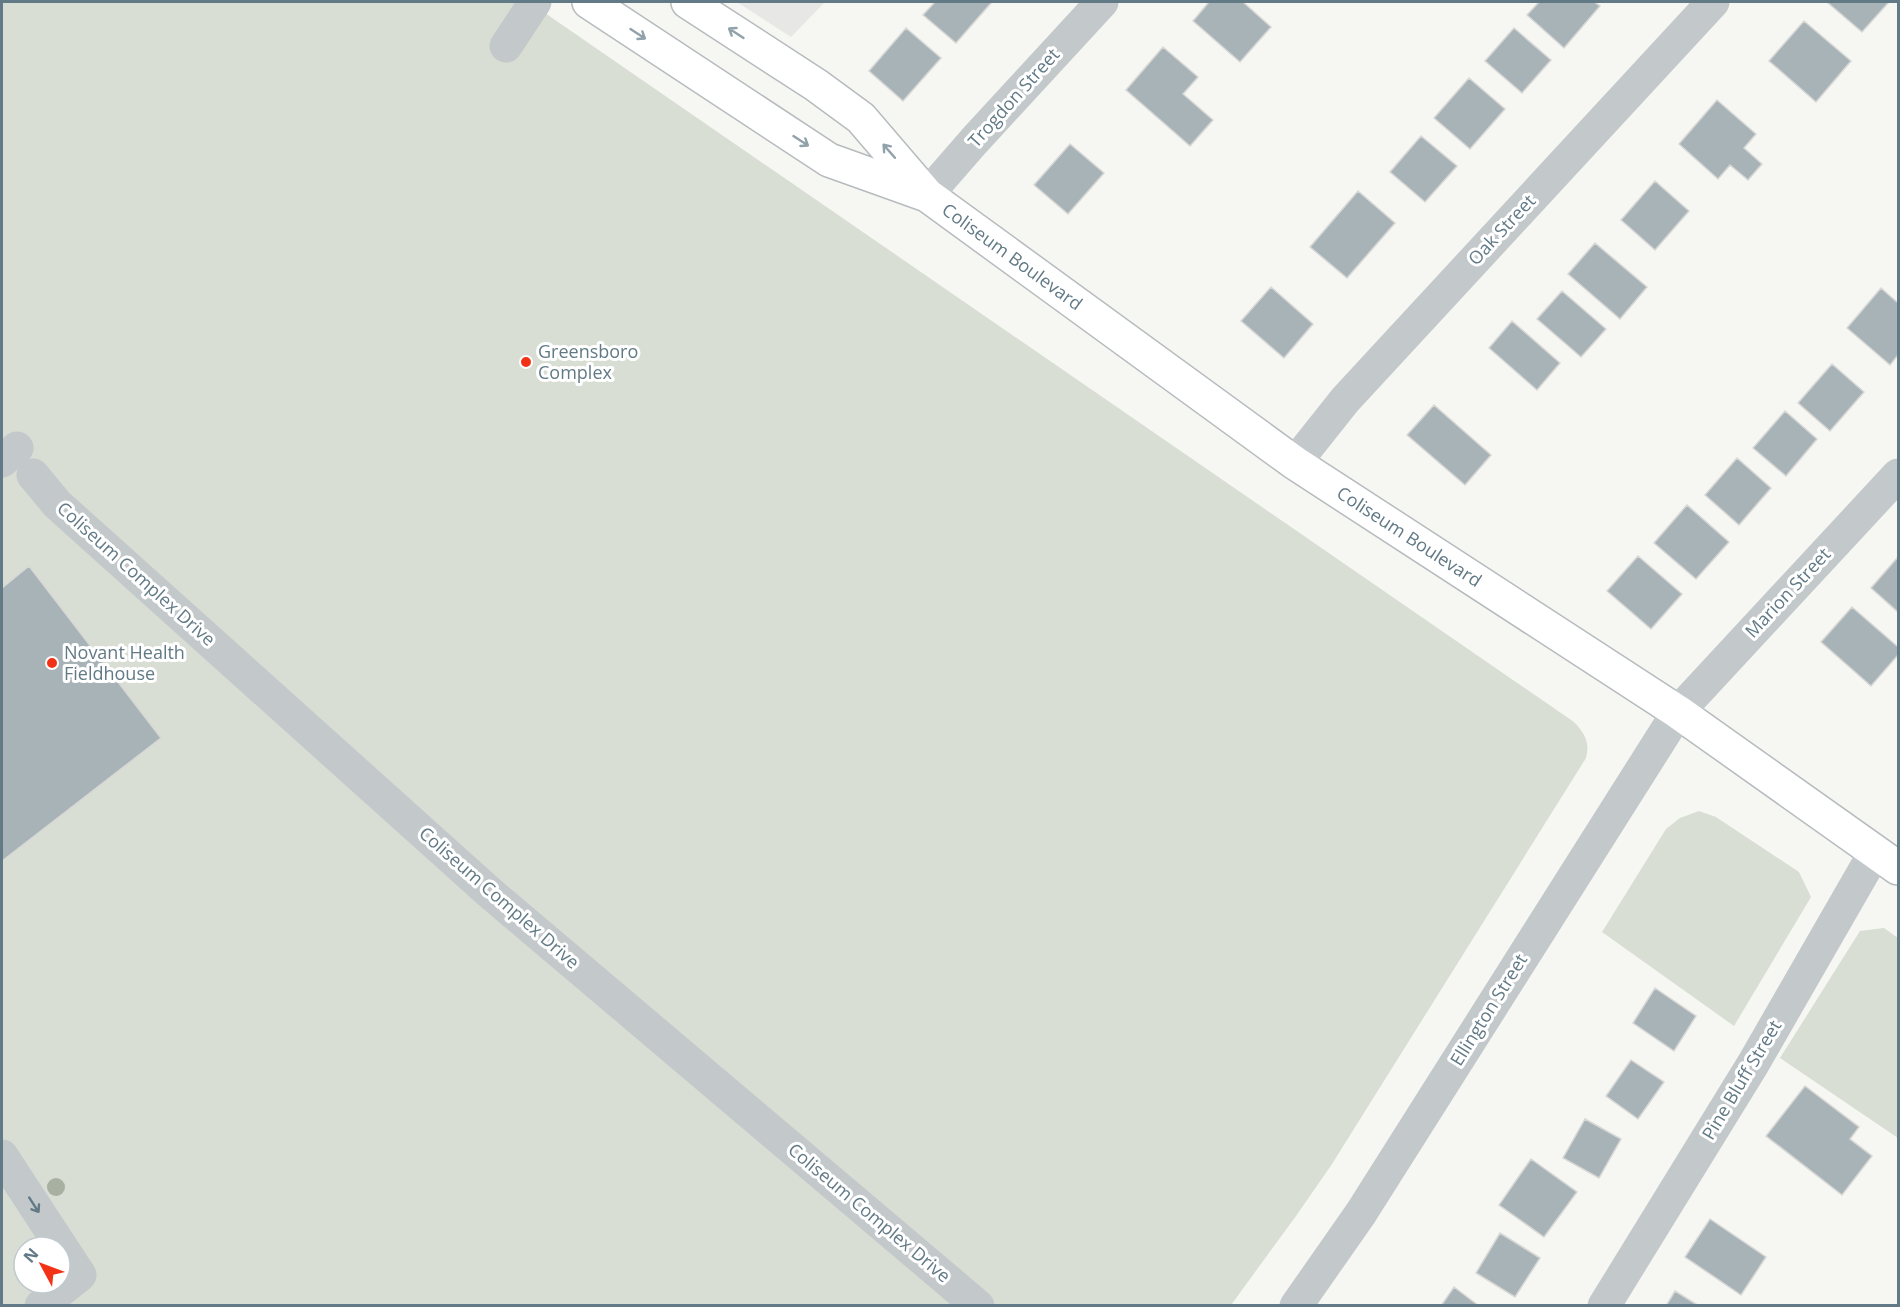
<svg xmlns="http://www.w3.org/2000/svg" width="1900" height="1307" font-family="'Open Sans',sans-serif">
<rect width="100%" height="100%" fill="#f6f6f2"/>
<path fill="#e7e7e5" d="M737,2H825L791,37Z"/>
<path fill="#d8ded3" fill-rule="evenodd" d="M2,2H529L1574,722C1585,734 1590,742 1586,758L1332,1164L1296,1216L1231,1305L2,1306ZM24,1247H60V1283H24Z
M1699,811L1716,817L1799,872L1811,897L1734,1026L1602,932L1666,829L1680,818Z
M1884,928L1898,938V1138L1780,1058L1860,931Z"/>
<path fill="#a8b3b8" stroke="#d7d7d5" stroke-width="1.5" d="M935,2H990L991,3L956,43L923,15Z
M1209,2H1243L1271,27L1240,62L1193,21Z
M1539,2H1594L1600,6L1564,48L1527,15Z
M1827,2H1889L1862,32Z
M1804,21L1851,61L1816,102L1769,61Z
M906,28L941,58L903,101L869,71Z
M1514,28L1551,60L1522,93L1485,61Z
M1163,47L1198,77L1183,94L1213,120L1190,146L1126,90Z
M1469,78L1505,109L1470,149L1434,118Z
M1717,100L1756,134L1744,148L1762,164L1748,180L1730,165L1718,179L1679,144Z
M1421,136L1457,166L1425,202L1390,172Z
M1070,144L1104,173L1068,214L1034,185Z
M1655,181L1689,211L1655,250L1621,220Z
M1358,191L1395,223L1347,278L1310,247Z
M1595,243L1647,287L1620,319L1568,274Z
M1271,287L1313,324L1284,358L1241,321Z
M1881,288L1898,303V355L1890,365L1847,328Z
M1562,291L1606,329L1581,357L1537,319Z
M1512,321L1560,363L1537,390L1489,348Z
M1832,364L1864,392L1830,431L1798,403Z
M1434,405L1491,455L1465,485L1407,435Z
M1785,411L1817,439L1786,476L1753,448Z
M1737,458L1771,488L1739,525L1705,495Z
M1687,505L1729,542L1696,579L1654,543Z
M1638,556L1682,594L1651,629L1607,591Z
M1898,557V612L1871,588Z
M29,566L161,738L2,861V588Z
M1852,607L1898,647V655L1871,686L1821,642Z
M1655,988L1696,1016L1674,1051L1633,1023Z
M1631,1060L1664,1082L1638,1119L1606,1096Z
M1805,1086L1859,1127L1850,1139L1872,1156L1842,1195L1766,1136Z
M1585,1119L1621,1139L1599,1178L1563,1158Z
M1531,1159L1577,1192L1544,1237L1499,1205Z
M1710,1219L1766,1257L1741,1295L1685,1257Z
M1500,1233L1540,1258L1515,1297L1476,1273Z
M1454,1287L1479,1306H1441Z
M1675,1291L1699,1306H1666Z"/>
<g fill="none" stroke-linecap="round" stroke-linejoin="round">
<g stroke="#b6bbbe" stroke-width="36">
<path id="major" d="M589,2L829,160L924,194
M688,2L816,85L861,118L927,195L1295,463L1678,712L1898,868"/>
</g>
<path stroke="#c3c8cb" stroke-width="33" d="M506,46L535,2
M927,195L974,141L1102,2
M2,461L17,448
M1295,463L1345,400L1713,2
M33,475L57,504L489,892L978,1306
M2,1156L80,1275L41,1306
M1296,1306L1361,1213L1678,712L1898,475
M1604,1306L1753,1064L1875,852"/>
<use href="#major" stroke="#fff" stroke-width="33"/>
</g>
<circle fill="#a7b0a1" cx="56" cy="1187" r="9"/>
<defs><path id="oneway-shaft" d="M-6 0H5M1.5-3L5.5 0L1.5 3" fill="none" stroke-width="1.6" stroke-linecap="round" stroke-linejoin="round" transform="scale(1.5)"/></defs>
<g stroke="#91a2aa">
<use href="#oneway-shaft" transform="translate(736 33) rotate(-147)"/>
<use href="#oneway-shaft" transform="translate(638 34) rotate(33)"/>
<use href="#oneway-shaft" transform="translate(801 141) rotate(33)"/>
<use href="#oneway-shaft" transform="translate(889 151) rotate(-131)"/>
</g>
<use stroke="#627a86" href="#oneway-shaft" transform="translate(34 1205) rotate(57)"/>
<g fill="#f23216" stroke="#fff" stroke-width="2">
<circle cx="526" cy="362" r="6"/>
<circle cx="52" cy="663" r="6"/>
</g>
<g text-anchor="middle" stroke-width="6" stroke-linejoin="round" paint-order="stroke">
<g font-size="18" fill="#627a86" stroke="#fff">
<text transform="translate(1014 98) rotate(-48)" y="6">Trogdon Street</text>
<text transform="translate(1502 230) rotate(-47)" y="6">Oak Street</text>
<text transform="translate(1012 257) rotate(36)" y="6">Coliseum Boulevard</text>
<text transform="translate(1409 537) rotate(33)" y="6">Coliseum Boulevard</text>
<text transform="translate(136 574) rotate(42)" y="6">Coliseum Complex Drive</text>
<text transform="translate(1788 593) rotate(-47)" y="6">Marion Street</text>
<text transform="translate(499 898) rotate(41)" y="6">Coliseum Complex Drive</text>
<text transform="translate(1489 1010) rotate(-58)" y="6">Ellington Street</text>
<text transform="translate(1742 1080) rotate(-59)" y="6">Pine Bluff Street</text>
<text transform="translate(869 1213) rotate(40)" y="6">Coliseum Complex Drive</text>
</g>
<g font-size="18" fill="#627a86" stroke="#fff" text-anchor="start">
<text x="538" y="358">Greensboro<tspan x="538" dy="21">Complex</tspan></text>
<text x="64" y="659">Novant Health<tspan x="64" dy="21">Fieldhouse</tspan></text>
</g>
</g>
<rect width="1900" height="1307" fill="none" stroke="#627a86" stroke-width="6"/>
<g transform="translate(42 1265) rotate(311)"><circle r="28" fill="#ffffff" stroke="#c0cacf" stroke-width="1.5"/>
<path d="M0-4.5L10 22L0 15L-10 22Z" fill="#f23216"/>
<text y="-9" font-size="16" font-weight="bold" text-anchor="middle" fill="#627a86">N</text>
</g>
</svg>
